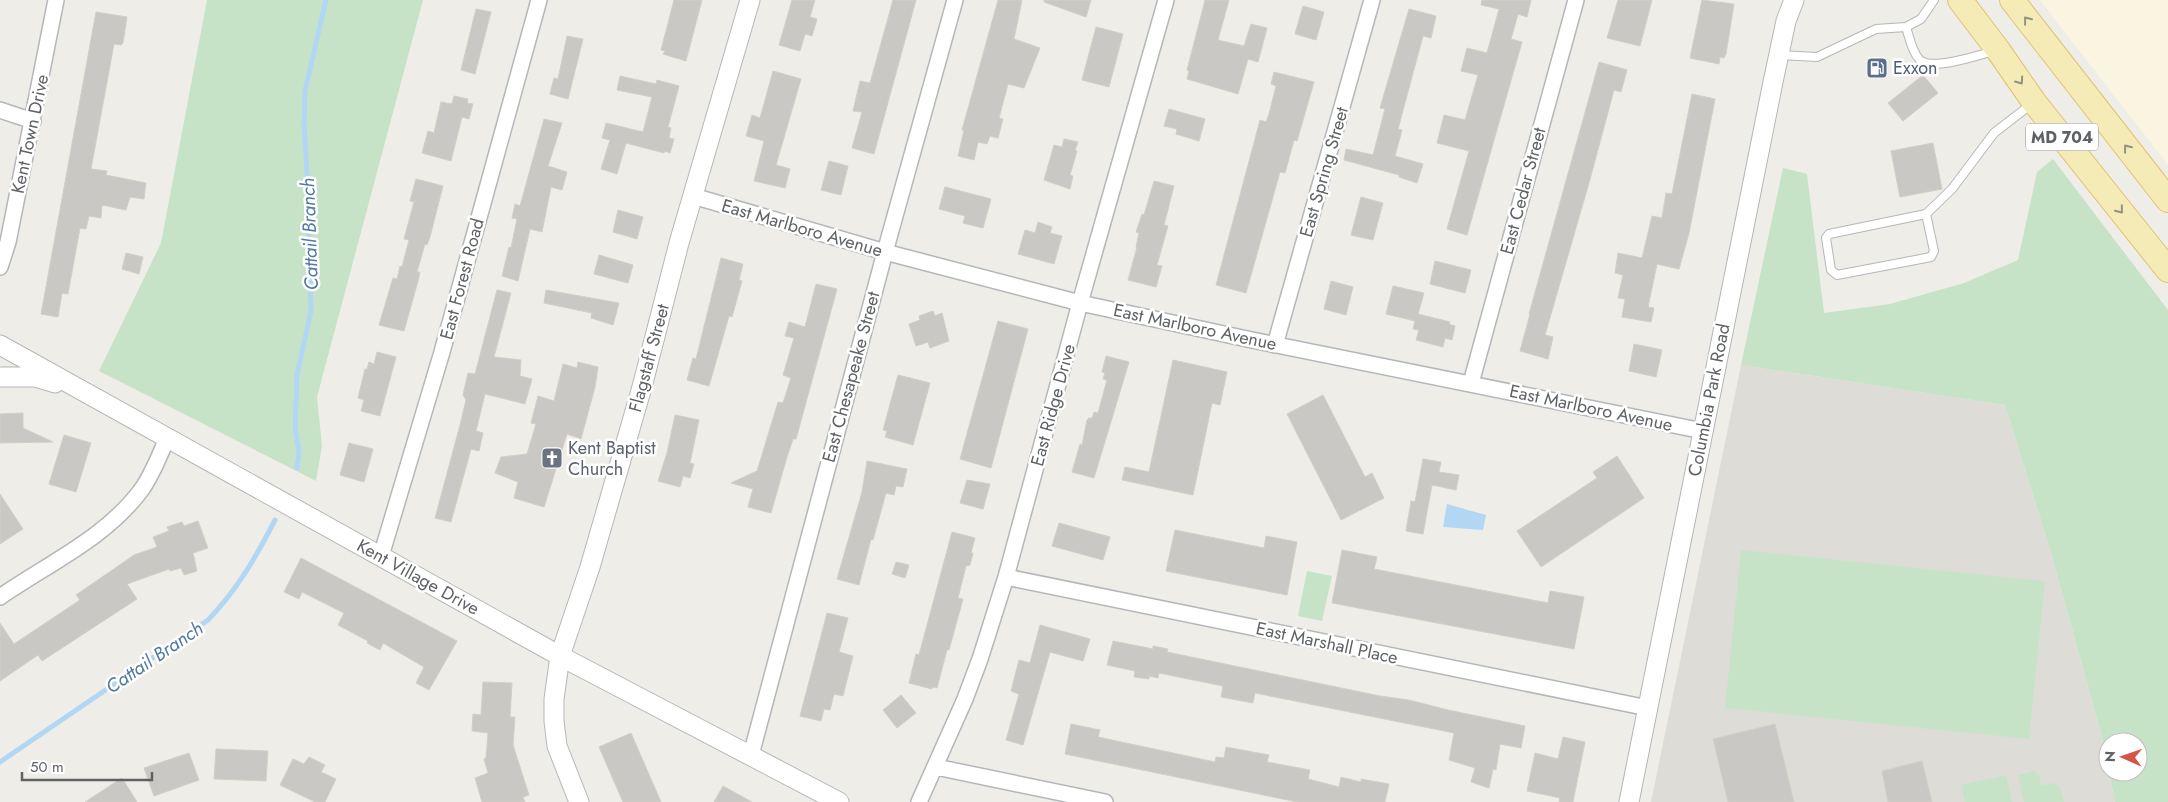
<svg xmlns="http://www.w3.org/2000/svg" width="2168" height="802" font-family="Jost,sans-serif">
<rect width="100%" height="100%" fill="#efede7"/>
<path fill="#faf4e1" d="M2040,0H2168V165L2046,8Z"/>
<path fill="#dedcd6" d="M1741,365L2005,405L2051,553L2100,730L2115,802H1651Z"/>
<path fill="#c7e3c7" d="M207,0H423L317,397L322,446L316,481L99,371L161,243Z
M2053,159L2168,310V802H2115L2109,772H2138V742H2108V767L2100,730L2051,553L2005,405L1741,365L1783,168L1807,174L1824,313L1890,304L1964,283L2018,260L2037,172Z
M1741,550L2045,581L2029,739L1725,708Z
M1307,571L1332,576L1322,621L1298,616Z
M2034,771L2040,776V785L2054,783L2060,787L2064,802H2024L2018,775Z
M2006,775L2012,802H1965L1961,785Z"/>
<path fill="#b2d7f4" d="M1447,504L1486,515L1483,530L1443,527Z"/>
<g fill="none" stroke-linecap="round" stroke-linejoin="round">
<path stroke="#b2d7f4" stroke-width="5" d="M297,468L299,452L295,427L297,375L311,311L307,174L304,123L305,91L326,0
M0,762L208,620C237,590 256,557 275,520"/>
</g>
<path fill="#cac8c4" stroke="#d3cfc6" d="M674,0H702L686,61L663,54L665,51L661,50Z
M792,0H815L810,17L817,19L812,36L805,34L800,51L779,45Z
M893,0H916L874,154L852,148L862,112L853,111L860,81L870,83Z
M998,0H1022L1014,39L1040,48L1024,88L1008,84L999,118L1003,119L998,138L990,136L987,144L978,142L974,160L958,156L964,130H962Z
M1044,0H1091L1086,17L1044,2Z
M1205,0H1229L1218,40L1244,46L1251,24L1267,28L1258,62L1248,59L1238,94L1187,79L1189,71L1187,70Z
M1482,0H1531L1527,17L1518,14L1511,39L1522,42L1467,235L1447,229L1469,151L1437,143L1444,115L1465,120L1478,75L1461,71L1467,48L1487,53L1499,9L1481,5Z
M1618,0H1652L1640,46L1607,38Z
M1702,0L1734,4L1726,54L1724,58L1720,57L1719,64L1690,58Z
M1303,6L1324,12L1316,40L1295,34Z
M476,9L491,12L475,74L461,70Z
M1409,9L1436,16L1431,38L1423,36L1398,129L1402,130L1395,156L1423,164L1417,183L1399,177V175L1344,160L1346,149L1373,155L1385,109L1380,108Z
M96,12L127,17L123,43L121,45L114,44L91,169L107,171L106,175L146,183L144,199L130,197L126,210L102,205L101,218L89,216L86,229L80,228L68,294L62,293L58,317L41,314Z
M1096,27L1123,34L1109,87L1082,80Z
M567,36L583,39L568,99L550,94L554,78L558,79Z
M1599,62L1627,70L1621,92L1614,90L1589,183L1545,335L1553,337L1548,359L1520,351L1530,314H1529Z
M773,71L801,79L776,165L790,169L785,188L754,181L764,141L746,136L752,115L760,118Z
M1274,72L1314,82L1297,141L1294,140L1285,173L1280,172L1246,293L1216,285L1260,120L1266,122L1269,114L1276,86L1271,84Z
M1923,75L1938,93L1903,121L1888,103Z
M620,76L656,84L657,80L679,86L668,127L671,128L669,138L674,139L670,153L665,151L664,153L626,143L617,174L601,169L610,140L602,138L606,123L643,132L652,97L617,90Z
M1692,94L1715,99L1689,233L1679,269L1657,264L1648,307L1654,308L1651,322L1622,317L1625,299L1618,298L1623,275L1615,273L1618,253L1642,258L1652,216L1662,218L1666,193L1672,194Z
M454,96L468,99L467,103L473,104L469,119L462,117L451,161L422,153L428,131L434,133L441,102L452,104Z
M1169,109L1205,119L1199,141L1176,134L1177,129L1164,126Z
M544,119L562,123L548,166L567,172L562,190L551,187L542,232L530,229L518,281L502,276L509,247L511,248L517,219L512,218L515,204L520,206Z
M1064,139L1078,142L1075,150L1077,151L1070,175L1073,176L1070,189L1044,180L1054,145L1062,147Z
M1933,143L1942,189L1900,197L1891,151Z
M829,161L848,166L841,195L821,190Z
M416,179L443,186L430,237L427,245L425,244L417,272H420L418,281L404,331L379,325L393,278L397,279L400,266L402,267L409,240L404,239L414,202L410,201Z
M1154,181L1174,186L1164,225L1168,226L1157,265L1162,266L1156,287L1128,280L1137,247H1136L1139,233L1136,232L1142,214L1144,215Z
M945,187L991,199L983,228L963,223L965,216L939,209Z
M1361,197L1383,203L1373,240L1351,235Z
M618,210L643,217L637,239L613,232Z
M1038,222L1052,227L1050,233L1062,236L1054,264L1018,254L1025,230L1035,233Z
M126,253L143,257L139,274L122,269Z
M599,255L633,265L628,283L594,274Z
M721,258L743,264L739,280L742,281L732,317L729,316L709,386L687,380L693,358L696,359Z
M1435,261L1471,270L1465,293L1430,284Z
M1331,281L1353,287L1346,315L1324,309Z
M816,284L837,289L796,439H793L787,457L771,513L748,507L753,489L731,483L757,471L778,402L783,403L791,378L783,375L794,338L785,336L789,322L805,327Z
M1393,286L1424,293L1418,314L1450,322L1449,324L1455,326L1452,340L1445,338L1443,347L1416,340L1419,330L1413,329L1415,321L1386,314Z
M497,290L511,293L494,357L521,360L520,376L532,379L525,404L485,394L476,431L483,433L479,451L471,449L451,522L435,518L460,425L466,400L463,395L468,373L475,374Z
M546,290L619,303L613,325L591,318L592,313L544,303Z
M933,311L935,316L942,313L949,341L930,348L928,342L916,346L909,324L920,320L919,316Z
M998,321L1028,329L991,468L960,459Z
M1634,344L1662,350L1656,377L1629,371Z
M377,352L396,357L380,416L361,411L364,400L358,398L365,369H367L369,362L374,364Z
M1106,356L1129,362L1094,478L1072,472L1080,444L1082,445L1087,420L1089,418H1092L1094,412L1098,413L1107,380L1103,379L1105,373L1102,372Z
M1173,360L1227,372L1220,405L1212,403L1193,495L1122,480L1125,467L1149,472Z
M578,362L598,367L595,387L581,439L567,434L544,507L514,498L518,482L495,473L501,457L527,454L536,424L531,423L538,396L554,401L563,364L577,368Z
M898,375L930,383L913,445L885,437L887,431L883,430Z
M1323,395L1365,477L1372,473L1384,498L1341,520L1287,414Z
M23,413V428L53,442L0,443V414Z
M675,415L699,420L690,463L694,464L690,478L683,476L680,487L658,481L667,453Z
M64,435L91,443L76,492L49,484Z
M349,443L373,449L364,482L340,475Z
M1617,456L1644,498L1541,567L1517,531L1597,478L1593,472Z
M1423,459L1441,462L1439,472L1459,475L1456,490L1432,485L1423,534L1406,531L1411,501L1415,502Z
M867,461L907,469L903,487L896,486L894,495L886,493L873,540L871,539L859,585L837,579L862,492Z
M967,480L990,484L983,509L960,503Z
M0,494L23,529L0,544Z
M198,521L208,548L193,553L197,571L184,575L181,568L170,571L169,569L127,584L137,599L42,661L38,655L0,681V623L14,644L80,600L76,595L134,555L157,547L153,537L169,531L167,527L182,522L184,526Z
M1059,523L1110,537L1103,560L1052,546Z
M1175,530L1264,548L1266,536L1297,542L1287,595L1166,571Z
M952,532L975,538L971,553H973L970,565L966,566L958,598L963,599L949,650H947L937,688L932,687V689L909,683L916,654L919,655Z
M1342,550L1377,557L1374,569L1548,603L1550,591L1584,597L1574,649L1332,603Z
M301,558L457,641L429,690L416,683L424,667L383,643L380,650L367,643L368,641L338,625L344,613L302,592L299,599L284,592Z
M896,562L909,565L905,578L892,574Z
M827,613L848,618L839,652L853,656L843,696L834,694L830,710L824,709L821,721L800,716Z
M1040,625L1090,639L1083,661L1050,652L1023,745L1006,740L1019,694L1011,691L1019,660L1030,663Z
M1113,641L1153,649V646L1168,649L1167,652L1380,696L1409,700L1448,710L1525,726L1521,748L1500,744L1496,770L1493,769L1489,788L1471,782L1475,768L1449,760L1454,733L1255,693L1253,703L1221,697L1223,686L1159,673L1158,678L1149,676V679L1134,677L1135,671L1107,665Z
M483,682L512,683L510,717H515L513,745L529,795L523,797L525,802H482L475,778L488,773L484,759L486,758L488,733L472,731L473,714L481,715Z
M901,695L916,713L897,728L883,710Z
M1071,724L1100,730L1098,737L1215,762L1216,757L1224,758L1226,747L1269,755L1267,762L1310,770L1308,779L1339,787L1341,777L1361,782V779L1389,784L1385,802H1297L1065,754Z
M1775,724L1794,802H1728L1713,739Z
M631,733L661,802H623L599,747Z
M1563,737L1585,742L1573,802H1559L1560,798L1527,791L1535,753L1558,759Z
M216,749L268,751L266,781L214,779Z
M189,753L199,780L154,796L144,768Z
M309,757L325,765L321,772L336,779L325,802H315L280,785L293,759L304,764Z
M1922,761L1932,802H1888L1882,771Z
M122,778L137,802H85L108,787Z
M723,786L752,802H714Z"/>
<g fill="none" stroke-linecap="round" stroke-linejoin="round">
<g stroke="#b4b7ba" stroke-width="10">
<path id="service" d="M1906,27C1909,36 1912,52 1919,59C1930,72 1979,55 1994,51
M1779,55L1817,57L1876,29L1906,27L1921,19L1934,0
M1926,214L1934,251L1931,257L1837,275L1831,270L1826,238L1829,234L1926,214L1952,189L1994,133L2033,103"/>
</g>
<g stroke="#b4b7ba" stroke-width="18">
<path id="minor" d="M0,110L33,121
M693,196L885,252L1080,303L1252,340L1703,431
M0,267L8,242L56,0
M1275,345L1372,0
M1471,383L1576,0
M381,556L442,352L539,0
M1006,577L1648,708
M0,597C49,563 106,538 142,489C153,473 160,455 167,438
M751,755L885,252L955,0
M936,767L1105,802
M919,802L965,699L980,659L1006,577L1080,303L1166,0"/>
</g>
<g stroke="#b4b7ba" stroke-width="21">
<path id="tertiary" d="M0,345L560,656L839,802
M0,377H35L55,383
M579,802L557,746L554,721V699L560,656L590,567L642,387L679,243L750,0
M1629,802L1773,82L1786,21L1794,0"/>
</g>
<g stroke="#e0c16f" stroke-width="26">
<path id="primary" d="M1960,0L1998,50L2034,102L2168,270
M2012,0L2168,200"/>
</g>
<use href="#service" stroke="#fff" stroke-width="8"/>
<use href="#minor" stroke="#fff" stroke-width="15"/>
<use href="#tertiary" stroke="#fff" stroke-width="19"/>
<use href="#primary" stroke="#f5ebb6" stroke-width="24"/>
</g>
<defs><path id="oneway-chevron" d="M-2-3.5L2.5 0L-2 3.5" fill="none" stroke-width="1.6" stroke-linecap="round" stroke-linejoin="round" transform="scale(1.25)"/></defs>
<g stroke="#949281">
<use href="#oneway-chevron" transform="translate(2027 20) rotate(-128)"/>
<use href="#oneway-chevron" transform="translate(2020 81) rotate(55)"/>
<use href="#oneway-chevron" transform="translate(2127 148) rotate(-128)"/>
<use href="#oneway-chevron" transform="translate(2120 210) rotate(51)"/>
</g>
<defs>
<g id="fuel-square" transform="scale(1.125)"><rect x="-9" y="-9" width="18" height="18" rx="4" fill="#5c6f8a" stroke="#fff"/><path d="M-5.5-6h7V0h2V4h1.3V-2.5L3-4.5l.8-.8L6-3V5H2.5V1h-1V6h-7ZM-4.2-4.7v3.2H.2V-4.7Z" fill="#fff"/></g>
<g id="church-square" transform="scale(1.125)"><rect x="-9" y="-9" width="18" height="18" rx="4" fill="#6b7280" stroke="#fff"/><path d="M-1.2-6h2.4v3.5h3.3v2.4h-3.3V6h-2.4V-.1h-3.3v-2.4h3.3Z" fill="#fff"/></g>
</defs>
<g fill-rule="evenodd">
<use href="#fuel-square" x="1877" y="68"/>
<use href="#church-square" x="552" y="458"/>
</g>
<g text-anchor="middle" stroke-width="5" stroke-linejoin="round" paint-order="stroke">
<rect fill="#fff" stroke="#8f9193" stroke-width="1" x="2026" y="123.5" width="72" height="27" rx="4"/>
<g font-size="16" font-weight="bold" fill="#5f6265">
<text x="2062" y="143">MD 704</text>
</g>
<g font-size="18" fill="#4e5e75" stroke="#fff" text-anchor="start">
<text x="1893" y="74">Exxon</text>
</g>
<g font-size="18" fill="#5f6265" stroke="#fff">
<text transform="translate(30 134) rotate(-78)" y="6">Kent Town Drive</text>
<text transform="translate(1324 172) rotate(-74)" y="6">East Spring Street</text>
<text transform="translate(1523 191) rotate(-75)" y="6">East Cedar Street</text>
<text transform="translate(802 228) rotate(16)" y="6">East Marlboro Avenue</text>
<text transform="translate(462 279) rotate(-75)" y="6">East Forest Road</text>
<text transform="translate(1195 327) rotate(12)" y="6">East Marlboro Avenue</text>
<text transform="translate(649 358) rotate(-75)" y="6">Flagstaff Street</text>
<text transform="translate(851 377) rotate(-75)" y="6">East Chesapeake Street</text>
<text transform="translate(1709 400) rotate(-79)" y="6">Columbia Park Road</text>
<text transform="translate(1053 405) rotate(-75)" y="6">East Ridge Drive</text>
<text transform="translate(1591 408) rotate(12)" y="6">East Marlboro Avenue</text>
<text transform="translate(418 577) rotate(29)" y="6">Kent Village Drive</text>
<text transform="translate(1327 643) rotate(12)" y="6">East Marshall Place</text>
</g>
<g font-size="18" fill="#5b616d" stroke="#fff" text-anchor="start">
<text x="568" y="454">Kent Baptist<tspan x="568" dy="21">Church</tspan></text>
</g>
<g font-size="19" font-style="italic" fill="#5078a5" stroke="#fff">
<text transform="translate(309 234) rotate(-92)" y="7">Cattail Branch</text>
<text transform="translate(154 657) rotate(-34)" y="7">Cattail Branch</text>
</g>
</g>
<g transform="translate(2123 757) rotate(272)"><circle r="24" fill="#ffffff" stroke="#bfc0c1"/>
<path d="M0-4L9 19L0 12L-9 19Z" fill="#d45448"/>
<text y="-8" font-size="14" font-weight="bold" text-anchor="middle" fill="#5f6265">N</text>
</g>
<path d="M22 772v8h130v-8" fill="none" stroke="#5f6265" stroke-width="2.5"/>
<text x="30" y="772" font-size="15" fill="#5f6265" stroke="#ffffff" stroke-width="4" paint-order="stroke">50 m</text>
</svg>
